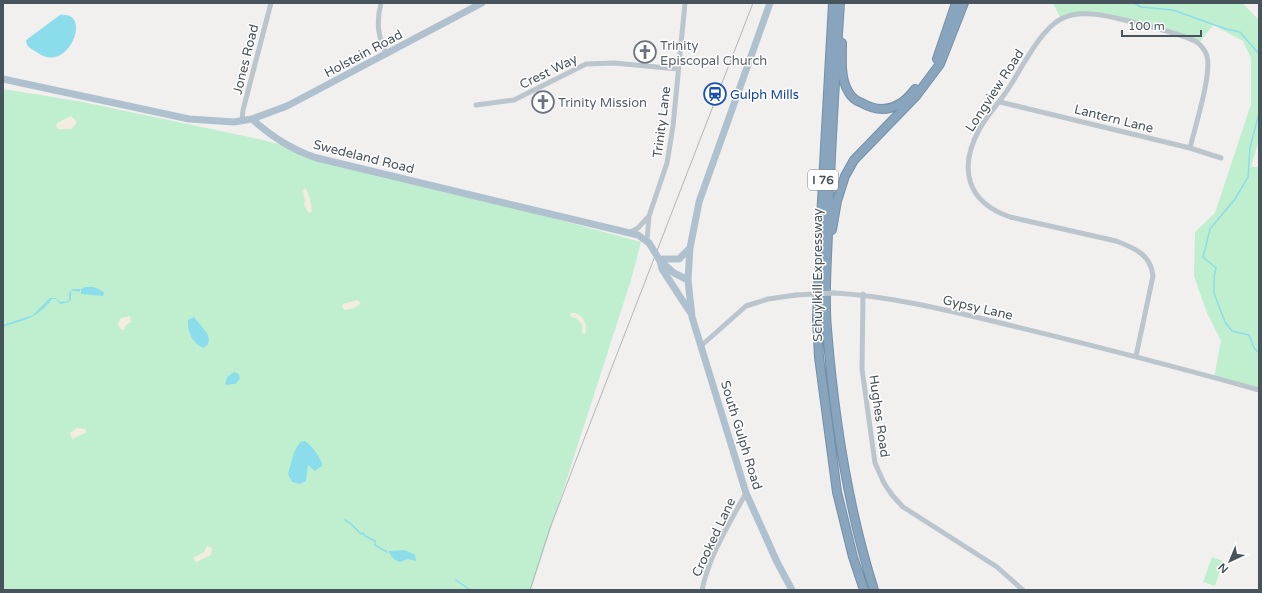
<svg xmlns="http://www.w3.org/2000/svg" width="1262" height="593" font-family="'Varela Round',sans-serif">
<rect width="100%" height="100%" fill="#f2efef"/>
<path fill="#bfefce" d="M1053,3H1242L1259,20V140L1251,167H1259V390L1214,378L1221,341L1207,313L1194,276L1195,232L1215,213L1251,104V58L1243,41L1213,25L1199,43L1180,34L1092,14L1061,19Z
M3,89L83,102L263,140L641,242L631,280L531,590H3Z
M1212,557L1223,561L1215,586L1203,582Z"/>
<path fill="#f3ece0" d="M71,116L77,122L72,129H58L56,127L57,123Z
M305,188L307,190C309,196 313,207 311,213L308,212L304,205L305,201L303,191Z
M357,300L359,301L361,304L354,308L345,310L342,307L343,304Z
M571,313C583,312 588,324 585,334L582,333C584,323 579,319 570,316Z
M130,316L131,322L126,325L124,330L120,329L118,323L121,318Z
M77,428L85,429L87,432L72,439L70,433Z
M207,546L212,548L211,555L196,562L193,558L204,552Z"/>
<path fill="#8cddeb" d="M60,15C94,10 68,75 38,53C32,49 26,47 26,40Z
M85,287H94L104,292L103,296L81,294V289Z
M72,289H80V292L71,290V299L69,302L60,304L56,299H52C36,320 24,319 3,327V325L33,315L50,298H56L60,302L69,301V293Z
M194,317L207,333L209,339L208,344L204,348C192,344 187,331 188,320Z
M234,372L239,374L240,379L235,384L225,385L227,377Z
M305,441C312,446 322,458 322,466L315,471L308,465L306,481L300,484L292,482L288,474L294,452L300,442Z
M405,550L415,555L416,561L408,559L400,562L395,560L389,553V551Z"/>
<g fill="none" stroke-linecap="round" stroke-linejoin="round">
<path stroke="#8cddeb" stroke-width="1.5" d="M1134,3L1141,7L1173,10L1226,29L1240,32L1259,54
M1259,113L1250,148L1248,177L1235,199L1210,229L1203,257L1216,268L1214,277V293L1225,322L1232,331L1249,335L1254,348L1259,353
M345,520L350,523L361,534L363,533L365,536L375,541V545L387,552
M456,580L470,590"/>
<g stroke="#7390a9" stroke-width="10">
<path id="highway" d="M833,3L821,219L817,319L819,357L837,492L853,557L864,590
M840,3C835,79 830,156 828,232C827,264 824,297 827,329C834,417 847,505 874,590
M842,43C842,58 840,78 848,91C851,97 856,101 862,103C883,115 901,108 915,89
M937,59L956,3
M832,230L837,201L845,176L854,160L916,96L940,64L964,3"/>
</g>
<path stroke="#bbc5cc" stroke-width="5" d="M381,3C376,23 378,36 386,54
M1000,102L1190,148L1221,158
M476,105L514,100L586,64L614,63L678,69
M242,121L243,110L271,3
M629,233L638,228L649,216
M647,241L649,216L667,163L673,126L685,3
M834,293C893,296 955,312 1013,326C1095,346 1177,367 1259,390
M863,294L862,369L875,463L884,483L892,495L903,507L997,567L1023,590
M702,345L746,306L768,299L796,295
M1136,356L1153,276C1151,255 1135,248 1116,241L1010,217C967,202 958,169 979,130C987,115 1001,101 1010,86C1023,66 1040,30 1061,19C1070,14 1081,13 1091,14C1105,14 1189,35 1198,43C1201,45 1206,52 1207,56C1212,74 1195,127 1190,148
M702,590C709,556 729,524 746,493"/>
<path stroke="#afc1ce" stroke-width="7" d="M770,3L699,202L690,248L688,280L692,317L746,493L777,562L792,590
M3,79L189,119L234,122L252,119L287,106L482,3
M252,119C271,136 292,150 317,158L638,235L649,243
M659,259H679L690,248
M660,261L662,269L690,312
M660,261L674,273L688,280"/>
<use href="#highway" stroke="#88a5bd" stroke-width="8"/>
<path stroke="#b2b5ba" stroke-width="1" d="M530,590L550,528L581,447L753,3"/>
<path stroke="#bbc5cc" stroke-width="5" d="M796,295L834,293"/>
<path stroke="#afc1ce" stroke-width="7" d="M649,243L659,259"/>
</g>
<defs>
<g id="church-ring" transform="scale(1.15)"><circle r="9.5" fill="#fff" stroke="#6b7280" stroke-width="1.5"/><path d="M-1.2-6h2.4v3.5h3.3v2.4h-3.3V6h-2.4V-.1h-3.3v-2.4h3.3Z" fill="#6b7280"/></g>
<g id="station-ring" transform="scale(1.15)"><circle r="9.5" fill="#fff" stroke="#1a4fb4" stroke-width="1.5"/><path d="M-3-6H3Q5-6 5-4V2Q5 4 3 4L4.5 6H3L1.5 4h-3L-3 6H-4.5L-3 4Q-5 4-5 2V-4Q-5-6-3-6ZM-3.5-4v3h7v-3ZM-3.5 1v1.5H-2V1ZM2 1v1.5H3.5V1Z" fill="#1a4fb4"/></g>
</defs>
<g fill-rule="evenodd">
<use href="#church-ring" x="645" y="52"/>
<use href="#station-ring" x="715" y="94"/>
<use href="#church-ring" x="543" y="102"/>
</g>
<g text-anchor="middle" stroke-width="3" stroke-linejoin="round" paint-order="stroke">
<rect fill="#fff" stroke="#7f878e" stroke-width="1" x="808" y="170" width="30" height="20" rx="3"/>
<g font-size="12" font-weight="bold" fill="#48545d">
<text x="823" y="184">I 76</text>
</g>
<g font-size="13" fill="#5b616d" stroke="#fff" text-anchor="start">
<text x="660" y="50">Trinity<tspan x="660" dy="15">Episcopal Church</tspan></text>
<text x="558" y="107">Trinity Mission</text>
</g>
<g font-size="13" fill="#48545d" stroke="#fff">
<text transform="translate(363 53) rotate(-28)" y="5">Holstein Road</text>
<text transform="translate(245 59) rotate(-76)" y="5">Jones Road</text>
<text transform="translate(548 71) rotate(-26)" y="5">Crest Way</text>
<text transform="translate(994 90) rotate(-57)" y="5">Longview Road</text>
<text transform="translate(1114 118) rotate(14)" y="5">Lantern Lane</text>
<text transform="translate(661 122) rotate(-83)" y="5">Trinity Lane</text>
<text transform="translate(364 156) rotate(14)" y="5">Swedeland Road</text>
<text transform="translate(817 275) rotate(-90)" y="5">Schuylkill Expressway</text>
<text transform="translate(978 307) rotate(13)" y="5">Gypsy Lane</text>
<text transform="translate(880 416) rotate(82)" y="5">Hughes Road</text>
<text transform="translate(742 435) rotate(73)" y="5">South Gulph Road</text>
<text transform="translate(713 537) rotate(-65)" y="5">Crooked Lane</text>
</g>
<g font-size="13" fill="#164399" stroke="#fff" text-anchor="start">
<text x="730" y="99">Gulph Mills</text>
</g>
</g>
<rect width="1262" height="593" fill="none" stroke="#48545d" stroke-width="8"/>
<g transform="translate(1230 561) rotate(224)" stroke="#ffffff" stroke-width="3" paint-order="stroke">
<path d="M0-3L7 15L0 10L-7 15Z" fill="#48545d"/>
<text y="-6" font-size="11" font-weight="bold" text-anchor="middle" fill="#48545d">N</text>
</g>
<path d="M1122 30v6h79v-6" fill="none" stroke="#48545d" stroke-width="2"/>
<text x="1128" y="30" font-size="12" fill="#48545d" stroke="#ffffff" stroke-width="3" paint-order="stroke">100 m</text>
</svg>
